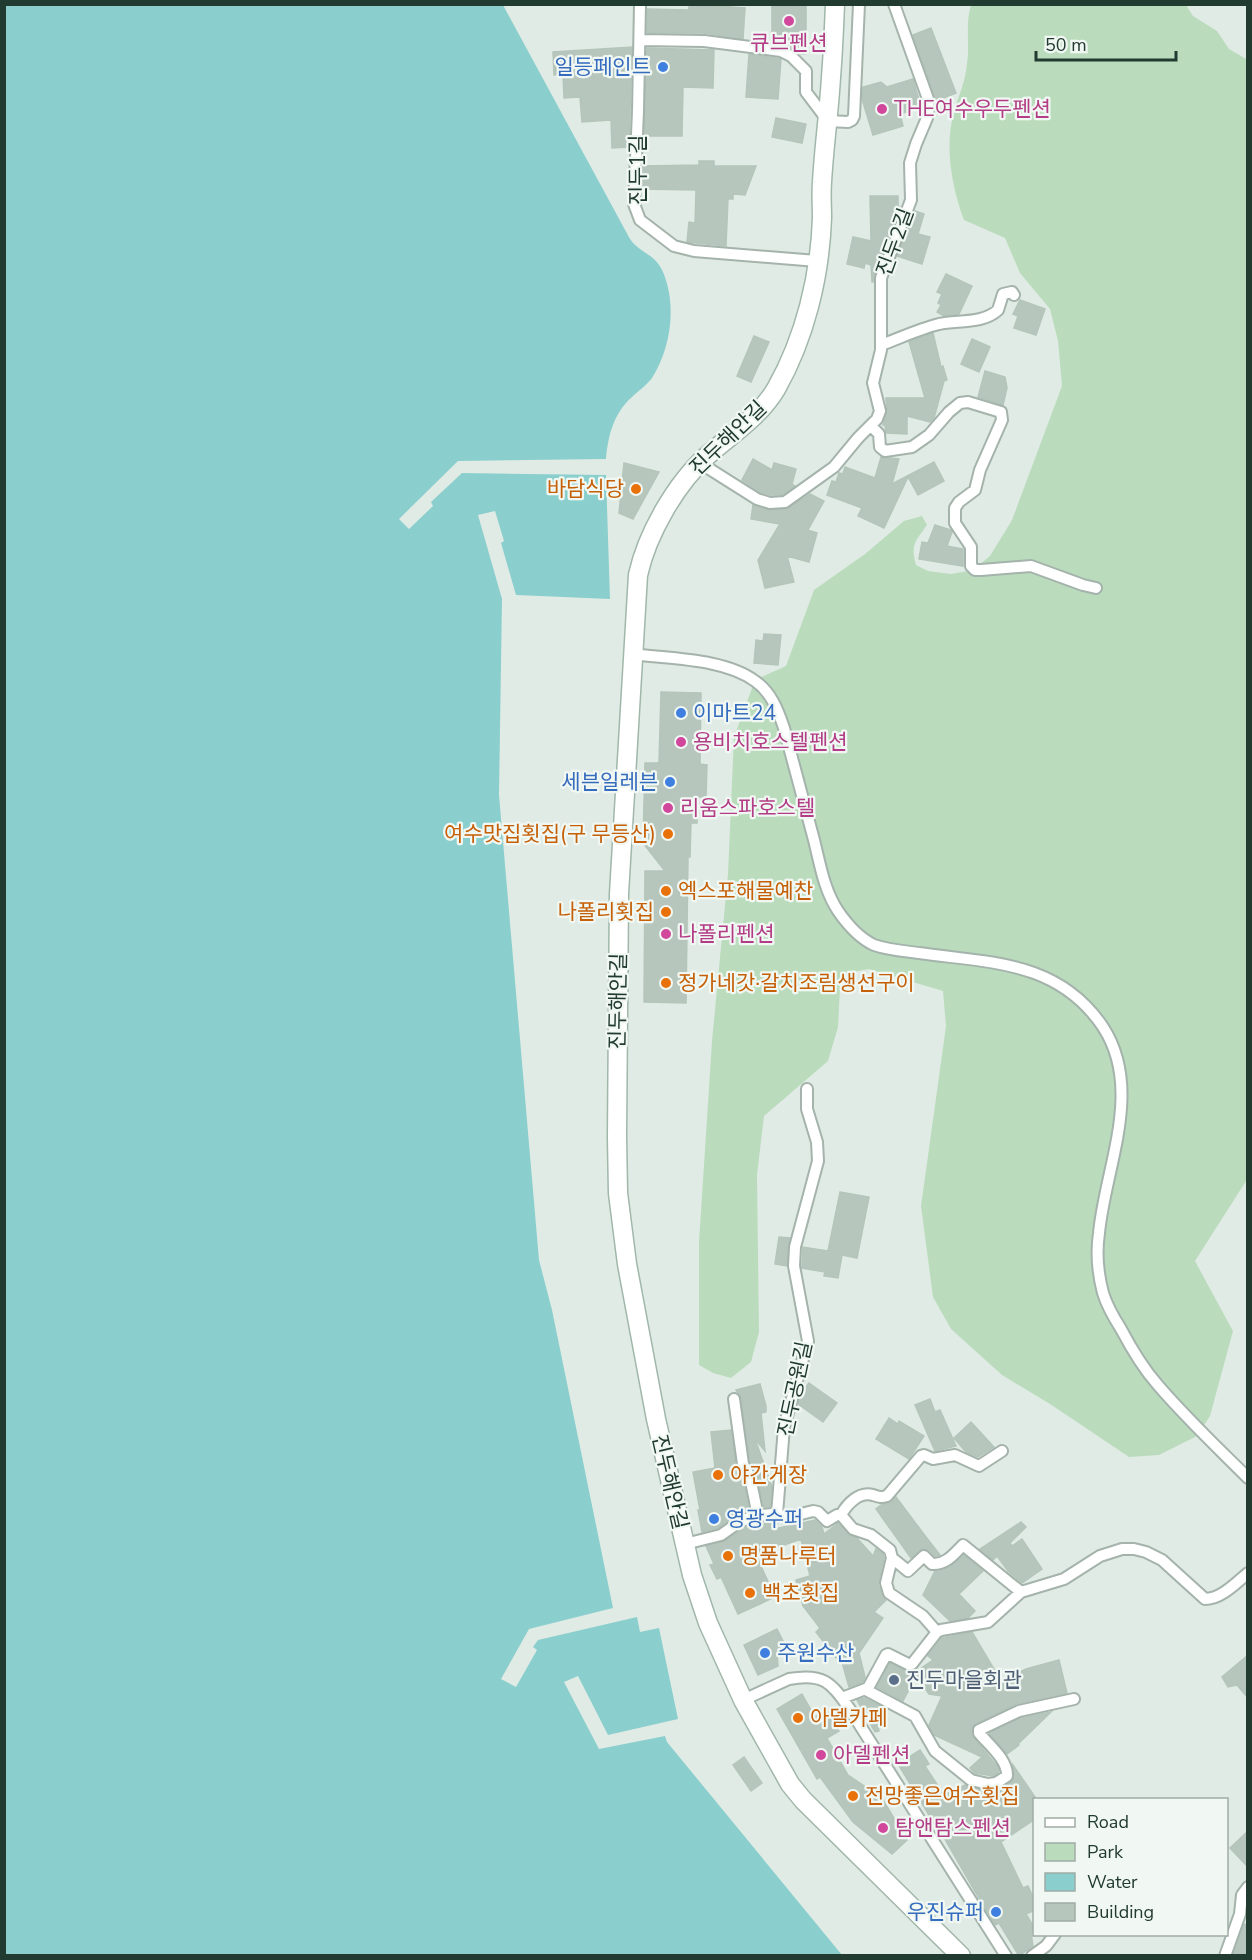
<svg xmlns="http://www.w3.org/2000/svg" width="1252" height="1960" font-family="'Nunito Sans','Noto Sans KR',sans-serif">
<rect width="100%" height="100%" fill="#e1ebe5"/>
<path fill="#badcbd" d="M971,5H1186L1193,16L1217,31L1229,49L1248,60V1178L1195,1261L1233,1331L1210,1416L1197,1436L1159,1455L1129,1457L1050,1404L1002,1375L951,1329L933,1297L921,1206L946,1026L943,991L869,969L853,972L840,988L838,1027L828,1061L764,1116L757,1175L759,1332L751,1362L731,1378L713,1373L699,1365V1242L712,1041L728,874L734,737L755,680L786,666L814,590L865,554L904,521L922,516L927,525C916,541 910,544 916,565L928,571L951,574L968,571L979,565L990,556L1012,520L1062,386L1058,341L1050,309L1020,273L1005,238L964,220C952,188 944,146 954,112C959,94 965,83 967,64C970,44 965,24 971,5Z"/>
<path fill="#8acfcd" d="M5,4L503,5L624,228C627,233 630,240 634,244C646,255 656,256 663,272C677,305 671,348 652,378C647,385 638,391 632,397C614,413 608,435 606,459L458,461L399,519L409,529L433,506L431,502L462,473L606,475L610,599L516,595L501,543L504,541L495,511L478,515L502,599L499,795L539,1260L552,1310L613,1608L529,1629L501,1679L516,1687L537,1650L533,1647L538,1640L637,1617L640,1632L659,1628L678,1719L608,1735L578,1676L564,1682L599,1749L665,1736L667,1742L842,1955H5Z"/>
<path fill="#b6c6bd" stroke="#b4c5ba" stroke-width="1.5" d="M689,4L745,8L743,39L704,33H647V9L689,10Z
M772,4H806V54H799L784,44L772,42Z
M931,28L956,93L936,101L913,35Z
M632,47L629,147L612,148L611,120L582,122L580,97L564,98L563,74L554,75L553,52Z
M647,48L714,50L713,88L683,87L682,136H644Z
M749,54L781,59L778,99L746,97Z
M913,79L921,107L900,114L903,126L873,135L862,99L863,87L881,82L887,87Z
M776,118L806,124L802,143L772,137Z
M699,161H714V166H756L745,195L733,194V199H728L726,246L687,242L689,222L695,223L696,190L642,189L643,166L699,165Z
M870,196H898V206L900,207L874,275L873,282H872L871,265L865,263L864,268L847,264L853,237L871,241Z
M915,211L924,214L918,234L930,237L922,264L897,256Z
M946,274L972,286L959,314L944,316L937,312L941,305L938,303L942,294L937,292Z
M1020,300L1045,309L1036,335L1014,328L1018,316L1013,314Z
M933,333L941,367L943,366L947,380L944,381L934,418L930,422L907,416V434L886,433L885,425H883L887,413L886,398H925L909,342Z
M754,336L769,342L751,382L737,376Z
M972,339L990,347L979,372L961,364Z
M985,371L1005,377L1007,388L1003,405L978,397Z
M881,457L899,459L892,484L934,462L944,481L918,495L908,477L884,528L858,516L862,508L827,495L832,481L836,482L839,473L843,474L845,467L875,478Z
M753,459L772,470L774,463L796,469L792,484L795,486L782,495H771L760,492L742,480Z
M624,463L659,472L633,519L619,513Z
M810,494L824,501L808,530L817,533L809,562L787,556L794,582L765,588L758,560L780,524L751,519L753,505L768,510L786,509Z
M935,525L951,530L952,532L947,546L963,549V566L919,559L922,542L928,543Z
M764,634L781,635L778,665L754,663L756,640L763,641Z
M661,692L701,693L700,764L707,765L706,797H698L697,823H691L690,857H688L686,1003L644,1002L645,871H665L643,843L645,763H659Z
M840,1192L869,1197L857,1258L842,1255L838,1278L824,1276L825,1272L802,1268V1266L803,1247L828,1251Z
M779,1237L790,1238L787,1266L775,1264Z
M809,1383L837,1403L823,1422L798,1404L801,1393Z
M760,1384L766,1406V1412L761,1413L765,1451L755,1439L772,1487L770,1507H764L757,1475L750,1462L741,1398L736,1390Z
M930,1399L935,1412L940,1410L956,1446L935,1451L915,1405Z
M889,1418L898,1424L899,1421L924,1436L909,1459L876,1439Z
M971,1422L994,1447L978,1457L966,1452L954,1438Z
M731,1430L736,1465L743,1480L749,1510L735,1516L718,1528L702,1532L698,1510H700L693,1472L715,1468L711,1432Z
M896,1497L926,1537L940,1555L935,1556L929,1550L923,1549L911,1558L876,1509L881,1505L890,1503Z
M815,1520L822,1527L824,1534L838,1523L848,1534L857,1538L873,1556L876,1549L883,1554L884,1558L878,1585L886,1600L874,1612L883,1618L859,1653L865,1677L863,1682L849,1687L840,1655L836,1658L816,1632L820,1628L803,1606L796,1580L810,1576L801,1539L756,1555L775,1597L738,1614L721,1577L717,1579L710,1565L714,1564L706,1546L725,1541L742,1530L755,1523H778L770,1530Z
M1021,1522L1026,1527L1010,1543L1012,1546L1022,1539L1042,1569L1022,1583L1008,1571L997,1556L993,1560L980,1549Z
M964,1555L983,1571L959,1594L975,1611L968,1618L950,1621L923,1595L935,1571L950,1567Z
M777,1629L786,1647L777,1652L778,1666L758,1675L744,1645Z
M972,1632L1001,1681L1026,1669L1059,1660L1067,1693L1016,1704L973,1726L972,1730L973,1737L998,1767L999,1772L993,1776L975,1773L970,1768L982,1757L934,1735L929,1725L942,1696L929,1694L914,1673L933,1660L928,1656L942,1638Z
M1248,1655V1698L1237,1685L1228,1687L1222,1677Z
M890,1663L916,1676L903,1701L877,1687Z
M802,1694L815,1717L826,1710L839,1731L827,1738L848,1775L882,1798L907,1840L892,1854L853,1822L820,1777L817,1779L777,1709Z
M864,1698L884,1708L875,1713L879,1731L875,1732L867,1718L865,1719L861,1714L863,1711L857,1700Z
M1051,1712L1018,1744L1019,1745L1007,1754L989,1733L1021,1718Z
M920,1750L929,1764L925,1766L944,1795L965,1785L987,1791L1000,1790L1013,1780V1765L1035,1797V1819L1001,1842L1023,1888L1028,1886L1035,1902V1910L1026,1914L1035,1929L1031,1933L1033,1946L1019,1956L999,1923L995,1925L984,1907L939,1829L938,1830L898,1764Z
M744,1757L762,1783L751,1791L733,1765Z
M1248,1831V1867L1230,1848Z
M1244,1924L1248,1926V1956H1233Z"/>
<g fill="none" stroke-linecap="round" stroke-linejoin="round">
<g stroke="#a4b3ab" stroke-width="14">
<path id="lane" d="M640,4L638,111L634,204L640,220L674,246L694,251L817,261
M640,40L704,41L781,51L791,56L806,71V92L828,121L848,122L852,120L854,116L859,4
M881,345C900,338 919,329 939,324C958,320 983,324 998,310L1003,294L1012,292L1014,295
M871,426L879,434L880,447L885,451L912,447L929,435L949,412L960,403L968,402L1001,412L1002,420L980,470L975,490L959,502L955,508V523L971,547V566L975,570H981L1031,566L1083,585L1096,588
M700,463L757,499L770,503L785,502L834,467L858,438L877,419L880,411L873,383L881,350V278L911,200L910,163L916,144L927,118L929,108L928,99L894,4
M632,654C669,659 724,658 755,681C771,692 778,710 784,728C794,765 804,802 814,840C820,864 824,890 838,911C847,924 859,938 874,945C888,950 904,951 919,953C989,963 1058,960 1103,1027C1144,1090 1105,1168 1099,1233C1096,1253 1098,1274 1103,1293C1107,1306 1114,1318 1121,1329C1131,1348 1143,1368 1157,1384C1185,1417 1217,1447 1248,1478
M734,1399L743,1464L750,1477L758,1516
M777,1514L784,1427L808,1341L794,1266L795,1247L818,1161L817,1142L807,1109V1089
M841,1515C847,1504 859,1491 873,1495C879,1497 881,1498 887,1496L921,1456L924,1455L933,1459L955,1455L979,1466L1002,1451
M685,1544L721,1535L738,1523L753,1516L772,1514L789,1517L813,1511L818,1512L827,1521L837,1515H841L853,1529L871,1535L890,1550L892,1558L886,1583L889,1593L923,1616L937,1632
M892,1558L908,1571L924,1556L932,1564C946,1565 954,1554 963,1545L1021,1592
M866,1690L915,1716L935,1751L971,1780L988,1784L996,1783L1007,1776C1008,1760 989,1745 979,1733V1730L1019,1711L1074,1699
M842,1698L868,1688L886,1655L888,1654L908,1664H912L937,1632L941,1630L988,1622L1021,1592L1064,1579L1100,1556L1122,1549H1134L1146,1552L1162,1560L1205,1599C1221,1599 1236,1583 1248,1573
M743,1700L789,1679C823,1673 831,1682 849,1708L1006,1956
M1032,1956L1046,1946L1055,1934
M1225,1956L1240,1914L1242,1895L1248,1887"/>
</g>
<g stroke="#a0b7aa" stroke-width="21">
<path id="secondary" d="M835,4C834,29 833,53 831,77C829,112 824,147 822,182C821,194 822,206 822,218C820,276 805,338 776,389C760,416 732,434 708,455C676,483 647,534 638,575L619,894L617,1137L618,1193L627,1264L656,1419L692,1575L708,1623L743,1700L790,1784L803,1800L961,1956"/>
</g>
<use href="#lane" stroke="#fff" stroke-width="10"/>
<use href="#secondary" stroke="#fff" stroke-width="18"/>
</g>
<g fill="#d1479c" stroke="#f1f8f3" stroke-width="2">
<circle cx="789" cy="21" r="6"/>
<circle cx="882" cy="109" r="6"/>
<circle cx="681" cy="742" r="6"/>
<circle cx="668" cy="808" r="6"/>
<circle cx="666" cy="934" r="6"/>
<circle cx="821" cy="1755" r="6"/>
<circle cx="883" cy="1828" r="6"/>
</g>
<g fill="#3f7fe0" stroke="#f1f8f3" stroke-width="2">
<circle cx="663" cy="67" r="6"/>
<circle cx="681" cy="713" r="6"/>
<circle cx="670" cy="782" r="6"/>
<circle cx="714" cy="1519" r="6"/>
<circle cx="765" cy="1653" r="6"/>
<circle cx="996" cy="1912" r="6"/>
</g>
<g fill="#e8710a" stroke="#f1f8f3" stroke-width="2">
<circle cx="636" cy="489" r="6"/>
<circle cx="668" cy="834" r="6"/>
<circle cx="666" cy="891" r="6"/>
<circle cx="666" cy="912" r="6"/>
<circle cx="666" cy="983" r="6"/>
<circle cx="718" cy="1475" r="6"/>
<circle cx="728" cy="1556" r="6"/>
<circle cx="750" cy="1593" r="6"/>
<circle cx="798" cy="1718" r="6"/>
<circle cx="853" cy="1796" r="6"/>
</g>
<circle fill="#5c6f8a" stroke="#f1f8f3" stroke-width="2" cx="894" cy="1680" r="6"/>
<g text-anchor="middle" stroke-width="4.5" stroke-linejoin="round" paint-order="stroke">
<g font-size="21" fill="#b23c85" stroke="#f1f8f3" text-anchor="start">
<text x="789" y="50" text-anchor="middle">큐브펜션</text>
<text x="894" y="116">THE여수우두펜션</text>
<text x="693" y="749">용비치호스텔펜션</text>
<text x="680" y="815">리움스파호스텔</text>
<text x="678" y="941">나폴리펜션</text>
<text x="833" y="1762">아델펜션</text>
<text x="895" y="1835">탐앤탐스펜션</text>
</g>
<g font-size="21" fill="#366cbe" stroke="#f1f8f3" text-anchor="end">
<text x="651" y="74">일등페인트</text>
<text x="693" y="720" text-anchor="start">이마트24</text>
<text x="658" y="789">세븐일레븐</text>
<text x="726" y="1526" text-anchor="start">영광수퍼</text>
<text x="777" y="1660" text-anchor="start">주원수산</text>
<text x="984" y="1919">우진슈퍼</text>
</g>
<g font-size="21" fill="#223b30" stroke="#f1f8f3">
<text transform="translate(638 170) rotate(-90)" y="7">진두1길</text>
<text transform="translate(895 242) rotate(-70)" y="7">진두2길</text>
<text transform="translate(728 438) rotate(-44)" y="7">진두해안길</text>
<text transform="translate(618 1001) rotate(-89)" y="7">진두해안길</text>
<text transform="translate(795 1389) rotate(-78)" y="7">진두공원길</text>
<text transform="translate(670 1482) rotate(77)" y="7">진두해안길</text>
</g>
<g font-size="21" fill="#c56008" stroke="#f1f8f3" text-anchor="start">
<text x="624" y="496" text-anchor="end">바담식당</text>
<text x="656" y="841" text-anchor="end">여수맛집횟집(구 무등산)</text>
<text x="678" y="898">엑스포해물예찬</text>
<text x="654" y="919" text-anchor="end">나폴리횟집</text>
<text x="678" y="990">정가네갓·갈치조림생선구이</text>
<text x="730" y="1482">야간게장</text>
<text x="740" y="1563">명품나루터</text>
<text x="762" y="1600">백초횟집</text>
<text x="810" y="1725">아델카페</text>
<text x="865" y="1803">전망좋은여수횟집</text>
</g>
<g font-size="21" fill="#4e5e75" stroke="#f1f8f3" text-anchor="start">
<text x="906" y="1687">진두마을회관</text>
</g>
</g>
<rect width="1252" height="1960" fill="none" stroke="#223b30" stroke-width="12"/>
<rect x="1033" y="1798" width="195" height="138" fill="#f1f8f3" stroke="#9eaca5" stroke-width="1.5"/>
<rect x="1045" y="1818" width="30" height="9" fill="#ffffff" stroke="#9eaca5" stroke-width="1.5"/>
<text x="1087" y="1828" font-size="18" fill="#223b30">Road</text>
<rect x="1045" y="1843" width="30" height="18" fill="#badcbd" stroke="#9eaca5" stroke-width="1.5"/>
<text x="1087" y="1858" font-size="18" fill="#223b30">Park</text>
<rect x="1045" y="1873" width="30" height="18" fill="#8acfcd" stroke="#9eaca5" stroke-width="1.5"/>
<text x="1087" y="1888" font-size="18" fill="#223b30">Water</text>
<rect x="1045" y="1903" width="30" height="18" fill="#b6c6bd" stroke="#9eaca5" stroke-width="1.5"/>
<text x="1087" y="1918" font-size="18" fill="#223b30">Building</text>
<path d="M1036 51v9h140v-9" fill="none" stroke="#223b30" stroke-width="3"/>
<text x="1045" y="51" font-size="18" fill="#223b30" stroke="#f1f8f3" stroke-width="4.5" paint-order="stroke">50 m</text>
</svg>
